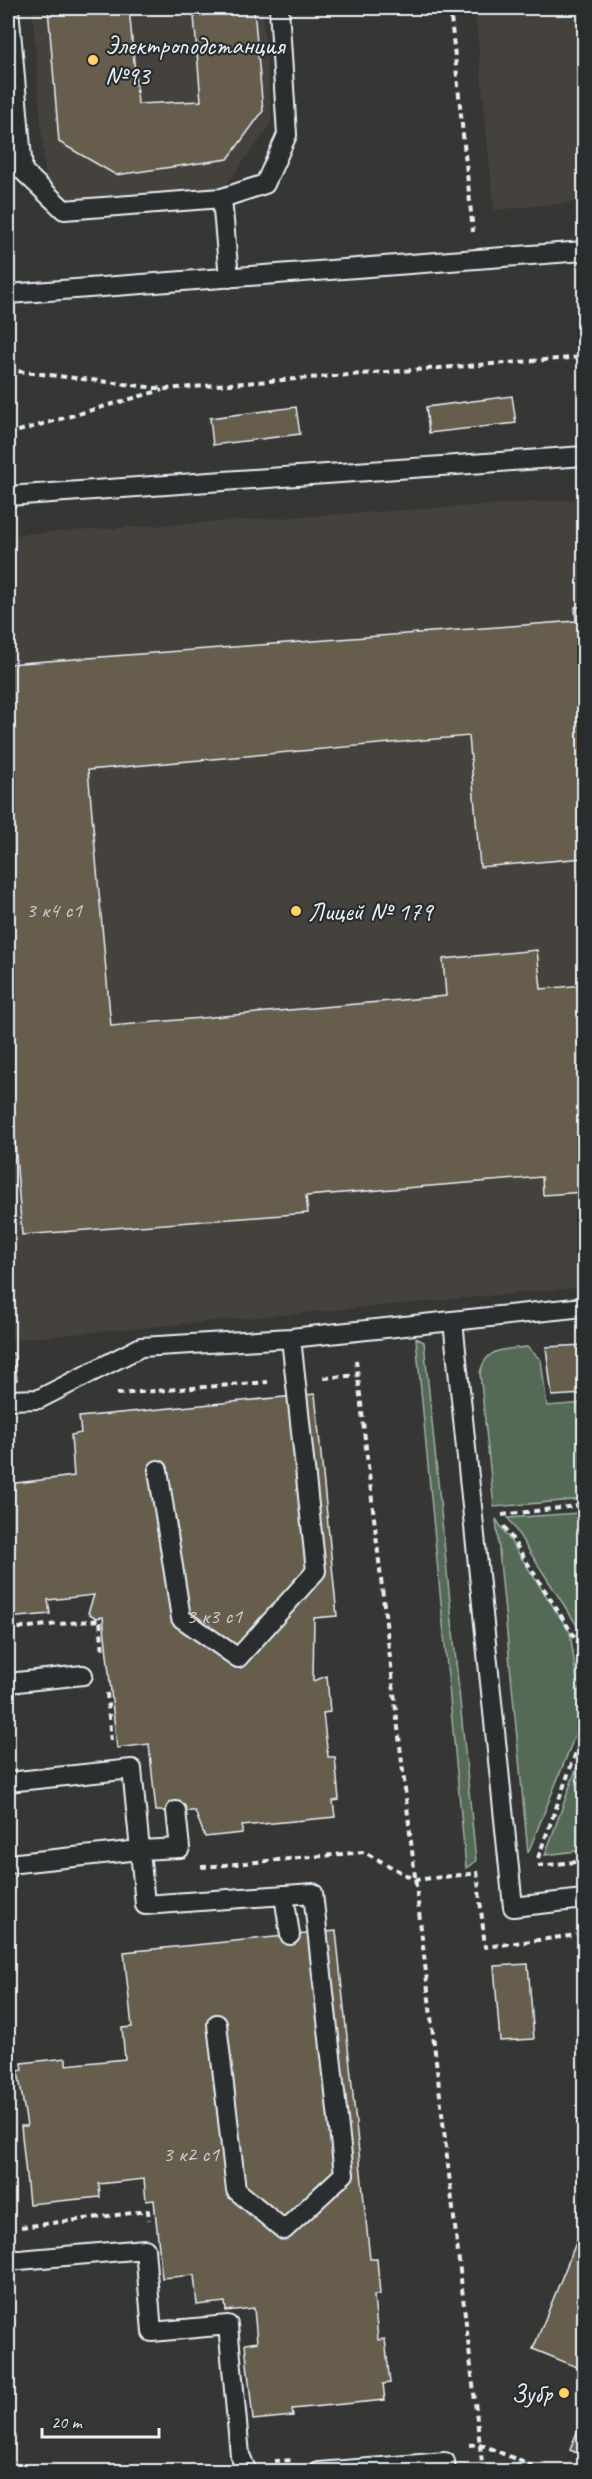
<svg xmlns="http://www.w3.org/2000/svg" width="592" height="2479" font-family="Caveat,sans-serif">
<rect width="100%" height="100%" fill="#363734"/>
<filter id="ink" filterUnits="userSpaceOnUse"><feTurbulence type="fractalNoise" baseFrequency=".0167" numOctaves="2"/><feDisplacementMap in="SourceGraphic" scale="12" xChannelSelector="R" yChannelSelector="G"/><feConvolveMatrix kernelMatrix="1 2 1 2 8 2 1 2 1" color-interpolation-filters="sRGB"/></filter>
<g filter="url(#ink)">
<path fill="#44423c" d="M32,8H262L272,122L224,188L48,209Z
M475,8H584V201L494,210Z
M584,499V1287L8,1340V535Z"/>
<path fill="#546a56" stroke="#9eaea7" stroke-width="1.5" d="M416,1338L424,1342L476,1861L466,1868Z
M527,1347L541,1360L547,1406L584,1403V1499L494,1507L480,1373C486,1347 504,1350 527,1347Z
M578,1513L584,1571V1627H578L508,1518Z
M496,1519L570,1632L582,1718L528,1853Z
M584,1747V1850L545,1855Z"/>
<path fill="#665d4e" stroke="#e8f1f8" stroke-width="1.5" d="M48,8H129L138,104L201,101L194,16L254,9L263,111L228,159L116,175L59,142Z
M512,396L516,423L429,433L426,407Z
M296,407L300,434L213,445L210,418Z
M575,607H584V858L480,867L469,736L88,770L111,1026L446,996L443,959L537,950L541,989L584,985V1192L543,1195L542,1177L306,1196L308,1213L22,1235L8,1050V664L576,621Z
M584,1345V1394L552,1396L546,1347Z
M14,1353L17,1380L8,1381V1354Z
M315,1394L337,1616L314,1618L313,1681L327,1676L330,1712L323,1713L328,1757H335L339,1800L333,1801L335,1817L242,1826V1833L205,1837L195,1811H156L149,1744L117,1748L103,1617L96,1618L88,1613L94,1595L48,1600L50,1614L8,1618V1484L74,1476L71,1435L81,1433L79,1417Z
M336,1931L370,2259H377L380,2295H374L378,2340L385,2339L390,2383L383,2384L385,2400L292,2409L293,2416L253,2420L245,2344L257,2342L254,2308L226,2311L225,2302L197,2305L194,2275L162,2278L154,2200L146,2201L144,2179L99,2184L100,2197L29,2204L21,2126H27L18,2071L23,2070L22,2063L66,2058V2065L125,2059L122,2028L132,2027L124,1952Z
M528,1964L534,2039L500,2041L494,1966Z
M584,2223V2370L533,2349Z
M584,2414V2456L570,2450Z"/>
<g fill="none" stroke-linecap="round" stroke-linejoin="round">
<g stroke="#e8f1f8" stroke-width="22">
<path id="service" d="M9,8L23,171L64,210L222,198L229,278
M222,198L265,184L287,135L279,8
M8,294L584,251
M8,496L584,456
M453,1321L513,1907L584,1899
M8,1400L39,1399L141,1347L291,1338L584,1307
M158,1470L181,1618L238,1658L316,1571L291,1338
M8,1683L83,1675
M8,1782L132,1769L140,1850L8,1864
M176,1811L180,1848L140,1850L145,1905L313,1893L344,2174L284,2230L236,2190L217,2024
M284,1895L290,1935
M8,2261L145,2249L152,2332L228,2325L240,2455L247,2472
M319,2472L445,2462L446,2472"/>
</g>
<path stroke="#e8f1f8" stroke-width="4" stroke-dasharray="6 4.5" stroke-linecap="butt" d="M450,8L473,232
M8,370L165,389L584,357
M8,434L162,390
M356,1360L483,2472
M324,1378L359,1375
M117,1394L268,1382
M502,1515L584,1505
M504,1526L584,1652
M8,1629L100,1620L103,1653
M107,1693L111,1742
M538,1858L584,1730
M203,1865V1867L364,1852L415,1880L479,1873
M538,1866L584,1861
M477,1871L485,1947L584,1934
M21,2227L148,2211L149,2220
M469,2445L480,2444L546,2472
M274,2461L294,2460"/>
<use href="#service" stroke="#2a2d2e" stroke-width="18"/>
</g>
</g>
<g fill="#ffd166" stroke="#2a2d2e" stroke-width="2">
<circle cx="93" cy="60" r="6"/>
<circle cx="296" cy="911" r="6"/>
<circle cx="564" cy="2393" r="6"/>
</g>
<g text-anchor="middle" stroke-width="4.5" stroke-linejoin="round" paint-order="stroke">
<g font-size="22" fill="#c8ccce">
<text x="54" y="917">3 к4 с1</text>
<text x="214" y="1623">3 к3 с1</text>
<text x="191" y="2161">3 к2 с1</text>
</g>
<g font-size="26" fill="#e8f1f8" stroke="#2a2d2e" text-anchor="start">
<text x="105" y="54">Электроподстанция<tspan x="105" dy="30">№93</tspan></text>
<text x="308" y="920">Лицей № 179</text>
<text x="552" y="2402" text-anchor="end">Зубр</text>
</g>
</g>
<rect width="592" height="2479" fill="none" stroke="#2a2d2e" stroke-width="30"/>
<rect x="15" y="15" width="562" height="2449" fill="none" stroke="#e8f1f8" stroke-width="2" filter="url(#ink)"/>
<path d="M42 2428v9h117v-9" fill="none" stroke="#e8f1f8" stroke-width="3"/>
<text x="51" y="2428" font-size="18" fill="#e8f1f8" stroke="#2a2d2e" stroke-width="4.5" paint-order="stroke">20 m</text>
</svg>
